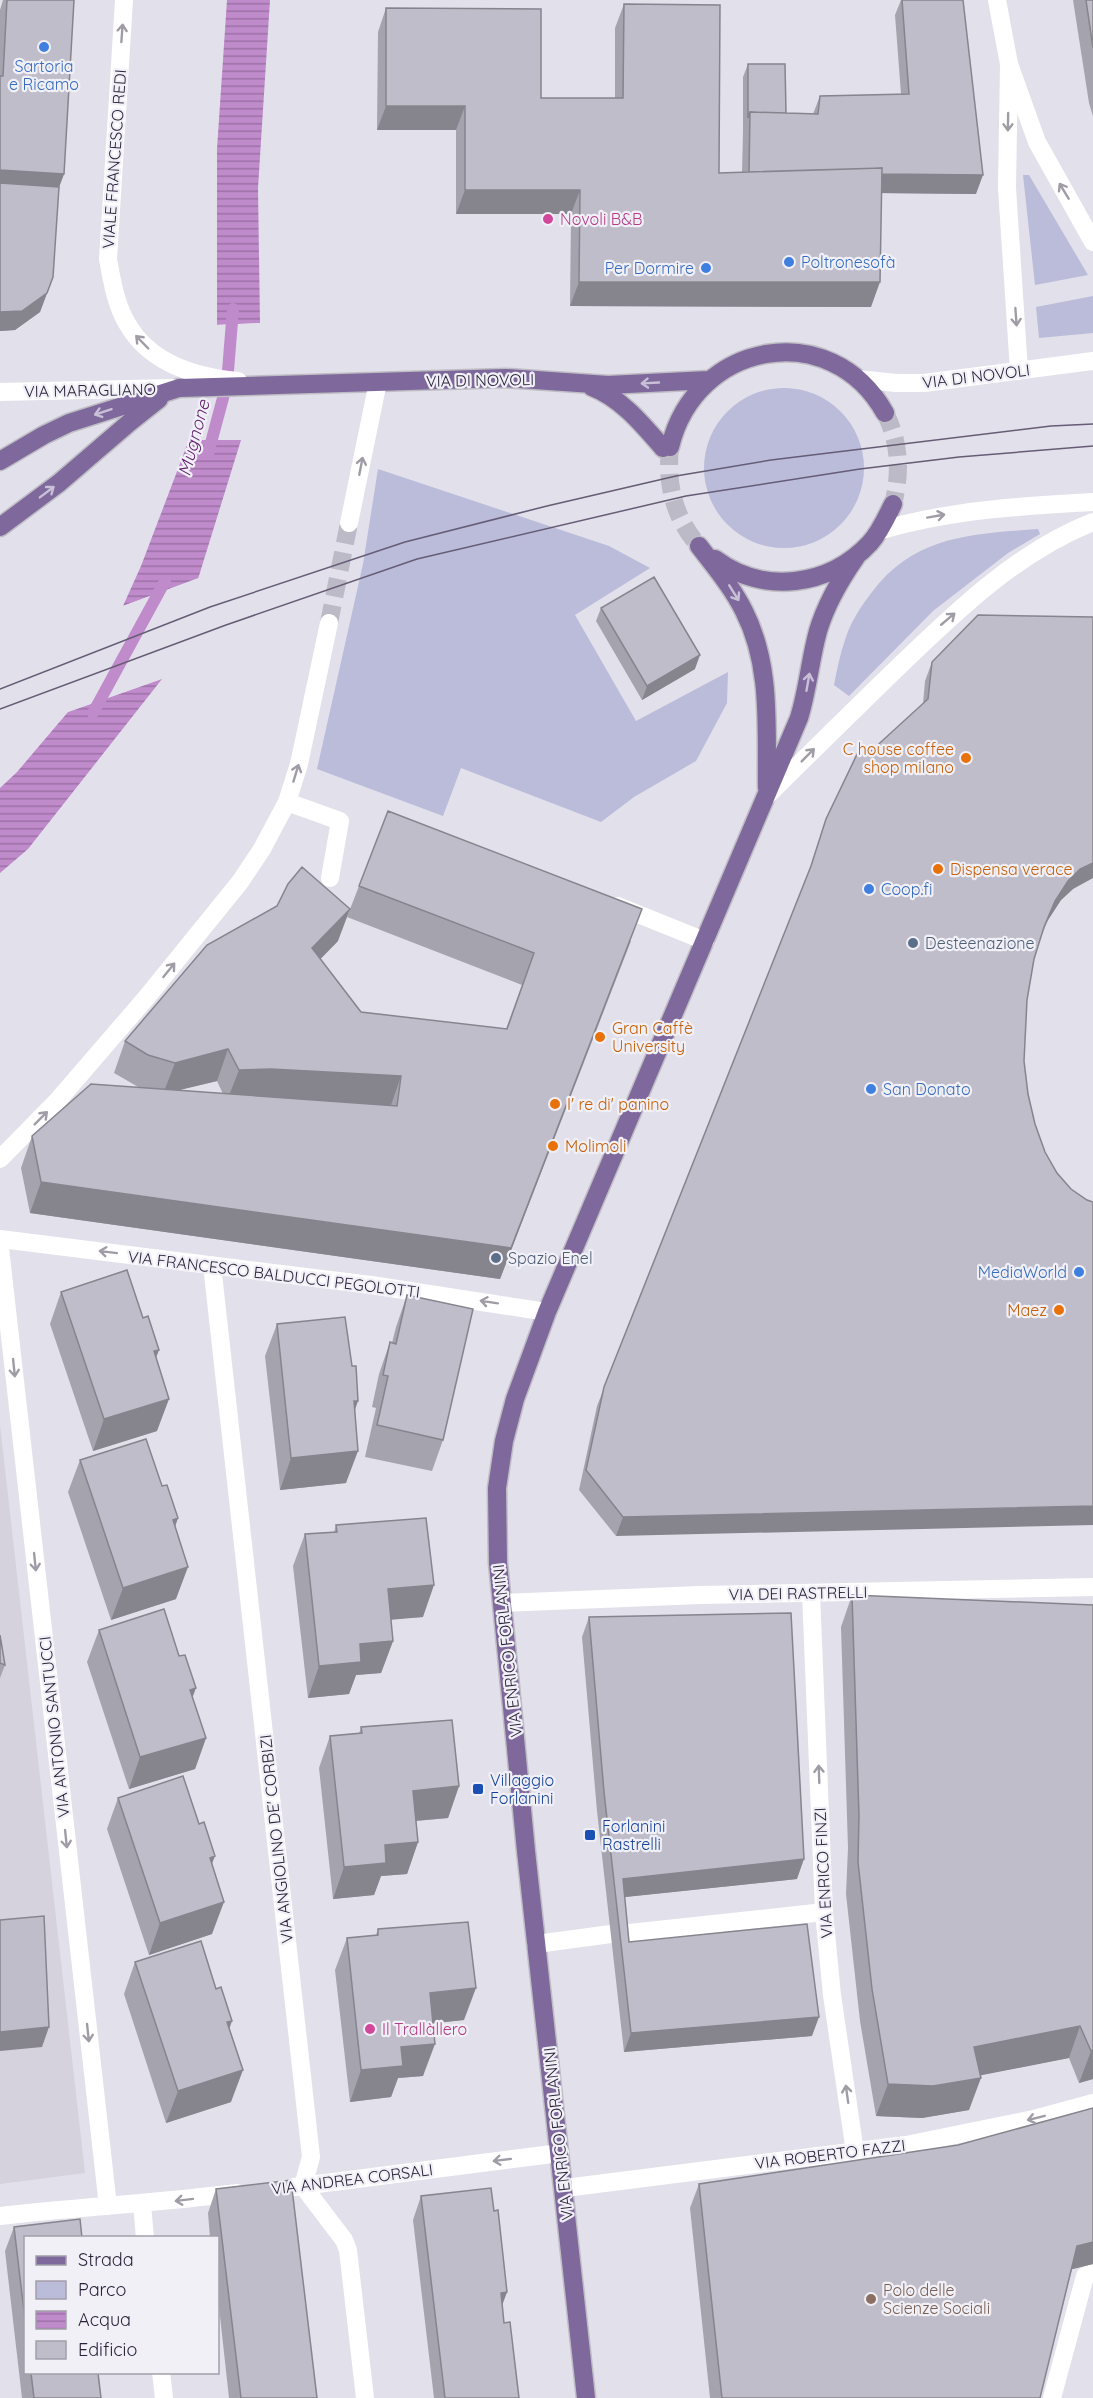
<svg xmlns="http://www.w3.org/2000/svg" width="1093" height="2398" font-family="Quicksand,sans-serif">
<defs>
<pattern id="water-rules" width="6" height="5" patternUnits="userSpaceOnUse" patternTransform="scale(1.5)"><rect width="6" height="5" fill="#c08bcb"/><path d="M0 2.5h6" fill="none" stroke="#9c71a6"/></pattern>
</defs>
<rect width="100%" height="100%" fill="#e2e0ea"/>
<path fill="#d5d1dd" d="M0,1425L85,2173L0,2184Z"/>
<path fill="#babcda" d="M1023,175H1029L1088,275L1035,285Z
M1093,296V333L1039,338L1036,307Z
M704 468a80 80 0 1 1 160 0a80 80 0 1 1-160 0Z
M378,469L609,546L650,568L575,615L636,721L728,672L727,703L696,761L634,797L601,822L461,768L443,816L317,769L363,564Z
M1038,529L1040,534L1008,553L933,611L849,696L834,685C837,670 840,654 845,640C850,623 861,606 872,592C915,535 972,534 1038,529Z"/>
<path fill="url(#water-rules)" d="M227,0H270L258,188L260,323L217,325V149Z
M189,440H241L198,579L123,606L141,566Z
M162,679L28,849L0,873V788L17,772L68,712Z"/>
<path fill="#e2e0ea" d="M260,323H263L260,326L216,328L214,325Z
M189,437H241L244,440H185Z
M201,577L199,582L124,609L120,607Z
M161,676L164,678L62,714L67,709Z"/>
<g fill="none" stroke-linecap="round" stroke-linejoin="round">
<path stroke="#c08bcb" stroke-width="12" d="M208,454L227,383L233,309
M93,713L165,581"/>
<path stroke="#bdbac7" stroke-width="18" stroke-dasharray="18 9" stroke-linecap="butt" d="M329,623L349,523"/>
<path stroke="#bdbac7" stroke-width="18" stroke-dasharray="18 9" stroke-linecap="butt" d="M885,413C900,442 901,473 893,504
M670,447C666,484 674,518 699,546"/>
<g stroke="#bfbdc4" stroke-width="21">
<path id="major" d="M592,387C621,398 643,425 663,448
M670,447C695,341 831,316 885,413
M0,461L44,435L69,423L179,388L506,378L608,385L708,380
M0,527L59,483L130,422L159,399
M699,546C715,567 732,587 744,611C772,666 766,728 767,788
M715,559C763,595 829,587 870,543C880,532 886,518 893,504
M586,2398L526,1851L498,1563L497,1488L504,1441L515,1399L547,1312L799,718C808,689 810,660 818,631C826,604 840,580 856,557"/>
</g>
<path stroke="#fff" stroke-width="18" d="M124,0L108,259C112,281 116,306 128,325C151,364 196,377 238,381
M997,0L1009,64L1037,142L1093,242
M1009,64L1007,188L1019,371
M858,379L896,383H924L1093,361
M0,392L172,388
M349,523L378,382
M879,531C949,510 1021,506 1093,502
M767,796C808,755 849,715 890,675C950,617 1014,553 1093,522
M287,802L340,821L330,878
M618,906L705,941
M0,1159L58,1100L146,998L240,882L262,849L287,802L299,764L329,623
M0,1239L371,1285L547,1312
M0,1248L108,2206
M212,1265L311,2157L303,2186L344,2240L348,2250L365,2398
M811,1593L824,1912L832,1995L855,2152
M503,1603L700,1595L1093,1587
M620,1934L824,1912
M536,1944L611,1934
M294,2187L560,2153
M565,2188L906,2145L1034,2119L1093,2103
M142,2204L145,2238
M0,2216C79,2207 158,2203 237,2193
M161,2372L164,2398
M1052,2398L1085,2276L1093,2273"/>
<use href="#major" stroke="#7e689c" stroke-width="18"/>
<path stroke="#665c75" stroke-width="1.5" d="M0,689L210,607L405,542L547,506L676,476L771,460L1051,426L1093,424
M0,709L226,625L417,559L686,496L860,469L959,457L1093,446"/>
</g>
<path fill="#a5a3ae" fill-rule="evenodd" d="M3,0H74L64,174L59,187L46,296L40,312L15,330L0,331V10Z
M901,0H963L976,194L882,193L871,307L570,306L571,214H456V130H377L378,32L386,8L541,98H615V28L624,4L719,173H742L743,132V77L748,64L786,113L813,114L820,96L901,94L895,15Z
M1073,0H1093V116L1089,103Z
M601,608L695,669L642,700L596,621Z
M932,662L1073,889L1061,900L1048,920L616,1536L579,1490L597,1406L807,877L826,819L870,752L923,704L925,681Z
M359,886L631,941L500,1279L30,1213L21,1168L32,1136L140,1088L114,1073L125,1041L338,941L320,959L361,1012L506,1029L522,985L347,917ZM217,1081L223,1094L179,1090Z
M61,1292L143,1318L156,1358L157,1431L93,1451L50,1324Z
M407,1295L443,1440L432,1471L365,1457L376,1408L372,1407L379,1374L390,1342L392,1343L396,1327Z
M277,1324L352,1366L355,1411L346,1483L280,1490L265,1356Z
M80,1460L162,1486L178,1518L175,1527L176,1599L111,1620L68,1492Z
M336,1525L423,1617L391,1619L393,1641L381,1673L356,1675L349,1694L308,1698L293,1566L305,1534L334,1532Z
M852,1595L1093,1605V2079L1079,2083L1069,2058L980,2075L969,2110L922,2118L876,2116L860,2021L846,1894L848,1848L841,1627Z
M589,1617L797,1879L624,1897L629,1942L812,2036L624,2052L597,1811L582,1637Z
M99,1630L192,1697L206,1738L195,1769L129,1789L87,1662Z
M0,1635L5,1665L0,1678Z
M361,1727L459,1786L448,1818L416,1821L418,1842L407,1874L381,1876L374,1895L333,1899L319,1768L330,1736L359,1734Z
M118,1798L212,1864V1934L149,1955L107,1829Z
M378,1929L464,2020L433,2023L423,2076L398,2078L391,2097L350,2102L335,1970L347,1938L376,1935Z
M135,1962L216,1989L229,2029L231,2102L166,2123L124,1994Z
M1093,2108V2264L1072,2269L1040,2398H710L690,2208L699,2184L958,2145Z
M216,2189L317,2398H229L218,2298V2238H210L208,2213Z
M421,2196L494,2211L507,2292L502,2305L504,2323L519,2398H434L413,2220Z
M14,2227L26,2238V2373H98L101,2398H22L5,2251Z"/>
<path fill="#86848d" d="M386,106H465L456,130H377Z
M0,170L64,174L52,206L0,203Z
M880,174L983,175L976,194L873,193Z
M465,190H580L571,214H456Z
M53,277L40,312L15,330L0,331V312Z
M579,282H880L871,307L570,306Z
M700,655L695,669L642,700L647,686Z
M1093,863V878L1073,889L1061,900L1048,920L1037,946L1055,901L1068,881L1080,869Z
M350,909L338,941L300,980L312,948Z
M642,909L500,1279L30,1213L41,1182L511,1248Z
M228,1049L217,1081L163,1094L175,1063Z
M271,1069L401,1076L390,1108L227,1101L239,1070Z
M159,1350L147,1382L154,1351Z
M169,1399L157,1431L93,1451L104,1419Z
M354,1401H358L347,1433Z
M358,1451L346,1483L280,1490L291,1458Z
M1093,1506V1525L616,1536L623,1517Z
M178,1518L166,1550L173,1520Z
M188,1567L176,1599L111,1620L123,1588Z
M434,1585L423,1617L377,1621L388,1589Z
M393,1641L381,1673L356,1675L349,1694L308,1698L319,1666L360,1644Z
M196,1688L184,1720L190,1690Z
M206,1738L195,1769L129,1789L140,1757Z
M459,1786L448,1818L401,1822L413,1791Z
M418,1842L407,1874L381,1876L374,1895L333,1899L344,1867L385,1845Z
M215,1856L203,1887L210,1858Z
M804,1859L797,1879L616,1898L623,1879Z
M224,1902L212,1934L149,1955L160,1923Z
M476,1988L464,2020L418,2025L430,1993Z
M819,2017L812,2036L624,2052L631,2033Z
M232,2021L221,2053L227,2022Z
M1080,2026L1069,2058L962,2079L974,2047Z
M49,2027L42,2047L0,2051V2032Z
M435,2044L423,2076L398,2078L391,2097L350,2102L361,2070L401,2047Z
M1093,2050V2079L1079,2083L1091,2051Z
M243,2070L231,2102L166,2123L178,2091Z
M981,2078L969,2110L922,2118L876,2116L888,2084Z
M1093,2242V2264L1069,2270L1077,2246Z
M507,2292L498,2316L501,2293Z"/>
<path fill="#c0bdca" stroke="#86848d" stroke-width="1.5" d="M7,0H74L64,174L0,170V76H3Z
M902,0H963L983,175L882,174V168L749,172L750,112L818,114L820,96L909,94Z
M1086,0H1093V48Z
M624,4L720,5L719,173L882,168L880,282H579L580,190H465V106H386V8L541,9V98H623Z
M748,64H785L786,113L750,112L748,118Z
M0,183L59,187L53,277L47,293L22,311L0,312Z
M654,577L700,655L647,686L601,608Z
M978,615L1093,617V863L1080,869L1068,881L1055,901L1044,927L1034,959L1027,1000L1024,1061L1028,1094L1035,1124L1045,1152L1057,1173L1071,1189L1087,1200L1093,1202V1506L623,1517L586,1470L604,1387L811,866L826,819L860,748L870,752L928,699L932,662Z
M388,811L642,909L511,1248L41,1182L32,1136L91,1084L397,1106L401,1076L271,1069L239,1070L228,1049L175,1063L148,1055L125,1041L207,945L277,906L288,884L302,867L350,909L312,948L361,1012L507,1029L534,953L359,886Z
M127,1270L143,1318L148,1316L159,1350L154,1351L169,1399L104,1419L61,1292Z
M407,1295L473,1309L443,1440L377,1425L388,1376L383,1375L390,1342L396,1344Z
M345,1317L352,1366H356L358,1401H354L358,1451L291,1458L277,1324Z
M146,1439L162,1486L167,1485L178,1518L173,1520L188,1567L123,1588L80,1460Z
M426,1518L434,1585L388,1589L393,1641L360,1644L361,1662L319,1666L305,1534L337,1532L336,1525Z
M852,1595L1093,1605V2050L1091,2051L1080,2026L974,2047L981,2078L933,2086L888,2084L872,1989L858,1862L859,1816Z
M164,1609L179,1656L185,1655L196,1688L190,1690L206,1738L140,1757L99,1630Z
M791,1613L804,1859L623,1879L629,1942L807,1924L819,2017L631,2033L604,1792L589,1617Z
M0,1635L5,1665L0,1663Z
M452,1720L459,1786L413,1791L418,1842L385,1845L386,1863L344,1867L330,1736L362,1733L361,1727Z
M183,1776L199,1824L204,1822L215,1856L210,1858L224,1902L160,1923L118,1798Z
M44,1916L49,2027L0,2032V1920Z
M468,1922L476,1988L430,1993L435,2044L401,2047L403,2066L361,2070L347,1938L378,1935V1929Z
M201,1941L216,1989L221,1987L232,2021L227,2022L243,2070L178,2091L135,1962Z
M1093,2108V2242L1077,2246L1040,2398H722L699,2184L958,2145Z
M291,2180L317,2398H241L216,2189Z
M491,2188L494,2211L498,2210L507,2292L501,2293L504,2323L510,2322L519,2398H445L421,2196Z
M80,2219L82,2238H26V2328L14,2227Z
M31,2373H98L101,2398H34Z"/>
<defs><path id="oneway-shaft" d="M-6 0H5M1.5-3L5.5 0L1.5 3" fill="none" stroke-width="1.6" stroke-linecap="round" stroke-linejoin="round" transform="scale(1.5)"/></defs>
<g stroke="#a09ca6">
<use href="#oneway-shaft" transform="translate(122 33) rotate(-86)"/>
<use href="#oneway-shaft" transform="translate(1008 122) rotate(91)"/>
<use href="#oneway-shaft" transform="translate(1064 191) rotate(-121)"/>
<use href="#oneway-shaft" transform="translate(1016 317) rotate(86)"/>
<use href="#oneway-shaft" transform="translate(142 342) rotate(-134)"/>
<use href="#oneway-shaft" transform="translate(361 466) rotate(-79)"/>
<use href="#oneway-shaft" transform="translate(936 516) rotate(-10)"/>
<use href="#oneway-shaft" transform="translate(948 619) rotate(-40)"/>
<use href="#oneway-shaft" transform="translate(808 755) rotate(-45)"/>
<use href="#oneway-shaft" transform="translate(296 773) rotate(-73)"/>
<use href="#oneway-shaft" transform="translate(169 970) rotate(-51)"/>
<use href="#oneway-shaft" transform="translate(41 1118) rotate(-45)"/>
<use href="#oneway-shaft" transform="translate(108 1252) rotate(-173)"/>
<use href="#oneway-shaft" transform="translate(489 1302) rotate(-171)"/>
<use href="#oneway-shaft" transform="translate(14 1368) rotate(84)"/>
<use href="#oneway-shaft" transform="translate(35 1562) rotate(84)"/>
<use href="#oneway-shaft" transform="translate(819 1774) rotate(-92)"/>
<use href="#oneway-shaft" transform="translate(66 1839) rotate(84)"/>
<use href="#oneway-shaft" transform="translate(88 2033) rotate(84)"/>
<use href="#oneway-shaft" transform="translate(847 2094) rotate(-98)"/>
<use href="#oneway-shaft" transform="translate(1036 2118) rotate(166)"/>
<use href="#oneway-shaft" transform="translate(502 2160) rotate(173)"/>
<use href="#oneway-shaft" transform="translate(184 2200) rotate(173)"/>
</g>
<g stroke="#c9c0d7">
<use href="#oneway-shaft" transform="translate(650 383) rotate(177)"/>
<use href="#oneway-shaft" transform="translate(103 412) rotate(162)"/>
<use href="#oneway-shaft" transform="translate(47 492) rotate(-37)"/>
<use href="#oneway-shaft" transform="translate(734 593) rotate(58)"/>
<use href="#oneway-shaft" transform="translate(808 682) rotate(-80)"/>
</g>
<g fill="#3f7fe0" stroke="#f1f0f7" stroke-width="2">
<circle cx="44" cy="47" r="6"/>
<circle cx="789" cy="262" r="6"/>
<circle cx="706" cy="268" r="6"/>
<circle cx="869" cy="889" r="6"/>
<circle cx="871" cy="1089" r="6"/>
<circle cx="1079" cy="1272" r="6"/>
</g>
<g fill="#d1479c" stroke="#f1f0f7" stroke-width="2">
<circle cx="548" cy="219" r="6"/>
<circle cx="370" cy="2029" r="6"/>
</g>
<g fill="#e8710a" stroke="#f1f0f7" stroke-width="2">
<circle cx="966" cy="758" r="6"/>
<circle cx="938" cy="869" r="6"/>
<circle cx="600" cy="1037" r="6"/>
<circle cx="555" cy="1104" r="6"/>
<circle cx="553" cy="1146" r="6"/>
<circle cx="1059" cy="1310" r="6"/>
</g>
<g fill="#5c6f8a" stroke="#f1f0f7" stroke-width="2">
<circle cx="913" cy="943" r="6"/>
<circle cx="496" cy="1258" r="6"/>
</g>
<g fill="#1a4fb4" stroke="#f1f0f7" stroke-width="2">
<rect x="472" y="1783" width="12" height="12" rx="3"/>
<rect x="584" y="1829" width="12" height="12" rx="3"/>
</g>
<circle fill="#8d6e63" stroke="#f1f0f7" stroke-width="2" cx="871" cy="2299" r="6"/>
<g text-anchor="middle" stroke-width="4.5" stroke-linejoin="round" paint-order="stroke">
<g font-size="16" fill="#366cbe" stroke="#f1f0f7" text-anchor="start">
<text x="44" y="72" text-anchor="middle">Sartoria<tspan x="44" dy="18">e Ricamo</tspan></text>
<text x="801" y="268">Poltronesofà</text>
<text x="694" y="274" text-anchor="end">Per Dormire</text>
<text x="881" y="895">Coop.fi</text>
<text x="883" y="1095">San Donato</text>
<text x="1067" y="1278" text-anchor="end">MediaWorld</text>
</g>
<g font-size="16" fill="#2b2239" stroke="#f1f0f7">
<text transform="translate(114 159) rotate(-86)" y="6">VIALE FRANCESCO REDI</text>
<text transform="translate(976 376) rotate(-7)" y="6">VIA DI NOVOLI</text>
<text transform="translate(480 380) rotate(-1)" y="6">VIA DI NOVOLI</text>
<text transform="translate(90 390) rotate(-1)" y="6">VIA MARAGLIANO</text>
<text transform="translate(274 1274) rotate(7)" y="6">VIA FRANCESCO BALDUCCI PEGOLOTTI</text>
<text transform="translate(798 1593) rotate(-1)" y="6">VIA DEI RASTRELLI</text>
<text transform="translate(507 1651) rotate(-96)" y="6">VIA ENRICO FORLANINI</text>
<text transform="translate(54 1727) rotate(-96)" y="6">VIA ANTONIO SANTUCCI</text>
<text transform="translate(276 1839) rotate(-96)" y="6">VIA ANGIOLINO DE' CORBIZI</text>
<text transform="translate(823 1873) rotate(-93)" y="6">VIA ENRICO FINZI</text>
<text transform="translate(558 2134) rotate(-96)" y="6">VIA ENRICO FORLANINI</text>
<text transform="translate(830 2154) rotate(-7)" y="6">VIA ROBERTO FAZZI</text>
<text transform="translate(352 2179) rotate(-7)" y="6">VIA ANDREA CORSALI</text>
</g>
<g font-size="16" fill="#b23c85" stroke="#f1f0f7" text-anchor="start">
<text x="560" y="225">Novoli B&amp;B</text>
<text x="382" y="2035">Il Trallàllero</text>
</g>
<g font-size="16" fill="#c56008" stroke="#f1f0f7" text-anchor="start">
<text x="954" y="755" text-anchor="end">C house coffee<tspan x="954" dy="18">shop milano</tspan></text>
<text x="950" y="875">Dispensa verace</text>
<text x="612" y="1034">Gran Caffè<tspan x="612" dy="18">University</tspan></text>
<text x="567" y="1110">I' re di' panino</text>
<text x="565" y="1152">Molimoli</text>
<text x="1047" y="1316" text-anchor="end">Maez</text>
</g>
<g font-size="16" fill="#4e5e75" stroke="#f1f0f7" text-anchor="start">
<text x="925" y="949">Desteenazione</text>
<text x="508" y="1264">Spazio Enel</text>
</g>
<g font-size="16" fill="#164399" stroke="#f1f0f7" text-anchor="start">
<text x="490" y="1786">Villaggio<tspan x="490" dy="18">Forlanini</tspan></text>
<text x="602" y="1832">Forlanini<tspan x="602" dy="18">Rastrelli</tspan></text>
</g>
<g font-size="16" fill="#785e54" stroke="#f1f0f7" text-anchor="start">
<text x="883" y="2296">Polo delle<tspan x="883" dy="18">Scienze Sociali</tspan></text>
</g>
<g font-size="18" font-style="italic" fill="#632170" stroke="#f1f0f7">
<text transform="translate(194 438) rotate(-75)" y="6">Mugnone</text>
</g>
</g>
<rect x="24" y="2236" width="195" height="138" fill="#f1f0f7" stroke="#a29eab" stroke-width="1.5"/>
<rect x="36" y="2256" width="30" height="9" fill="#7e689c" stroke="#a29eab" stroke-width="1.5"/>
<text x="78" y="2266" font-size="18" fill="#2b2239">Strada</text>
<rect x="36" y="2281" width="30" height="18" fill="#babcda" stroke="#a29eab" stroke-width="1.5"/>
<text x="78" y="2296" font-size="18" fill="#2b2239">Parco</text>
<rect x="36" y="2311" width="30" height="18" fill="url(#water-rules)" stroke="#a29eab" stroke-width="1.5"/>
<text x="78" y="2326" font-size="18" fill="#2b2239">Acqua</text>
<rect x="36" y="2341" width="30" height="18" fill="#c0bdca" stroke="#a29eab" stroke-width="1.5"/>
<text x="78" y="2356" font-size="18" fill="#2b2239">Edificio</text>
</svg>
